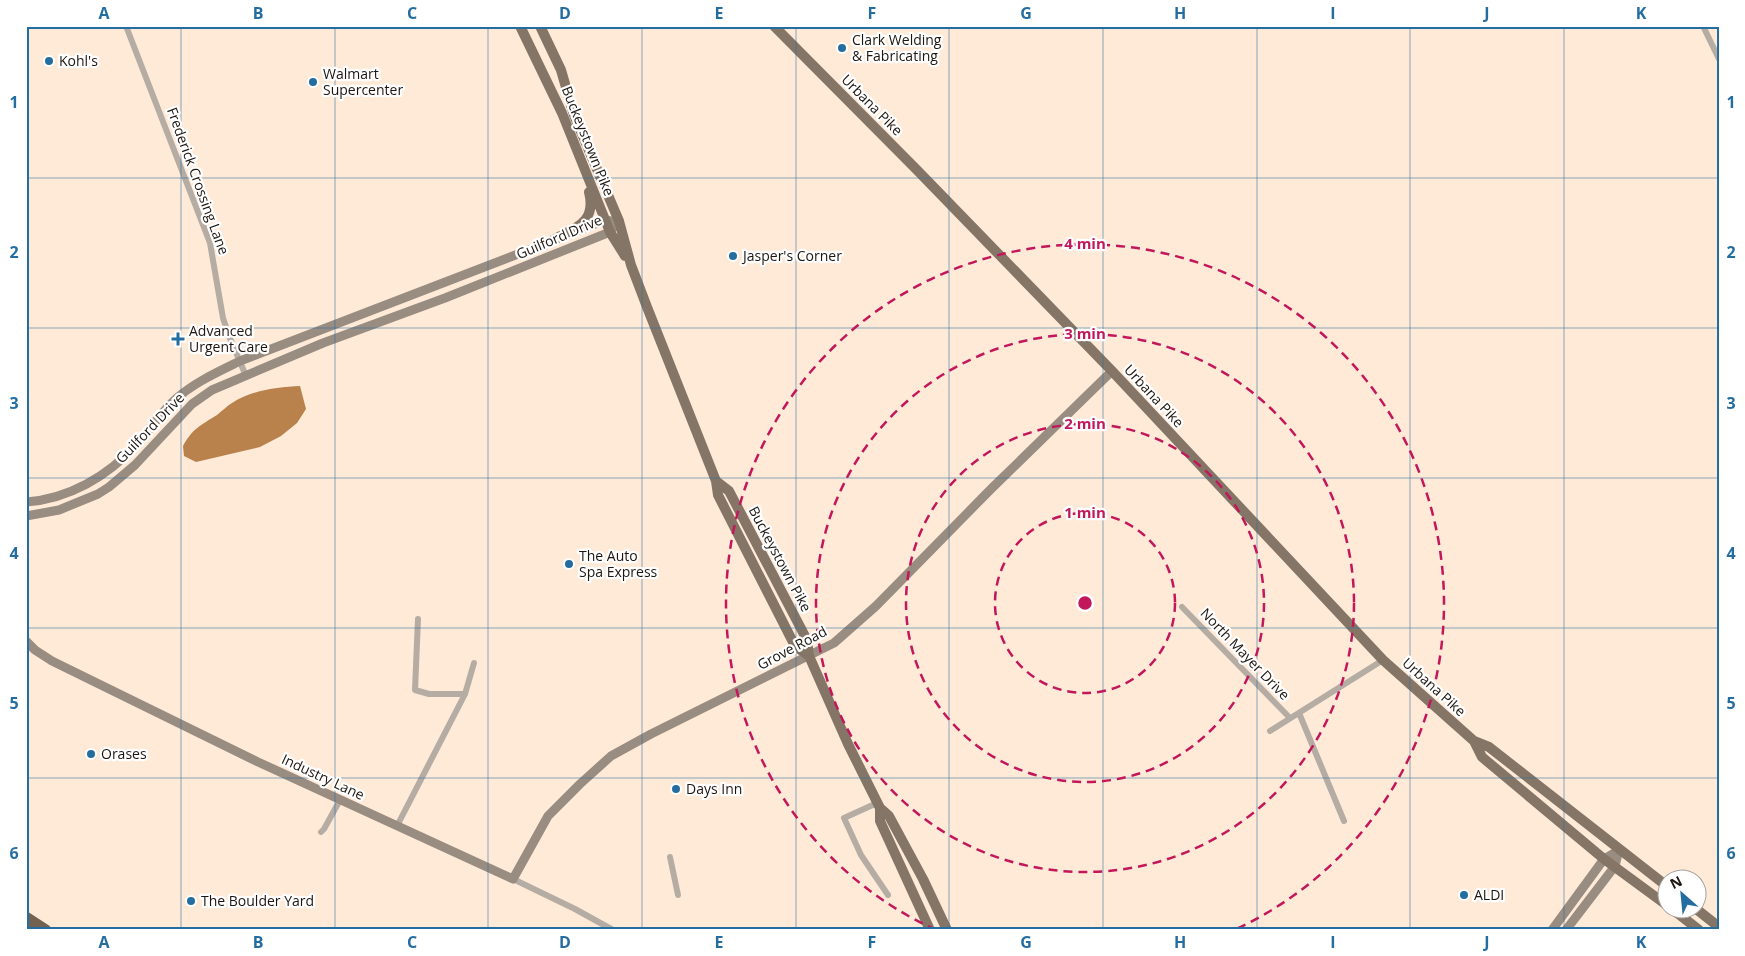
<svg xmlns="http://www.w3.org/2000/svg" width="1745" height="956" font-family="'Open Sans',sans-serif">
<rect width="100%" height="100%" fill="#ffe9d7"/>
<path fill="#b9814b" d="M300,386L306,409L297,423L281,436L260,447L196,462L184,456L183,446C192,429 201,425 217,415C222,411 227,406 232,403C252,390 278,387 300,386Z"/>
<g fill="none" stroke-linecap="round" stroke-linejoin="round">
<path stroke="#b5aca4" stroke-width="6" d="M126,26L210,243L223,318L229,336L246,376
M1703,26L1719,59
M1182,607L1290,718
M418,619L415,690L429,694H465
M1299,713L1344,821
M1270,731L1383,660
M877,803L844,818L861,855L888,895
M397,826L465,694L474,663
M321,832L324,829L340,800
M670,857L678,895
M513,879L575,909L613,930"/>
<path stroke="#998c80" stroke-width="9" d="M574,232L605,220L611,221
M26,502C69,499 108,476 136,445C150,430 161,412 177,398C195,382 218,372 240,361L557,239
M26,516L59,510L98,494L109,487L135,465L192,404L212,390L323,343L445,298L610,232L619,221
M26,641L35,650L52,661L258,762L513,879L548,816L580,784L611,756L651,734L834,643L876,606L991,489L1112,371
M1552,930L1604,859L1619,850
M1566,930L1615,866L1619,850"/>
<path stroke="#857566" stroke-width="10" d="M520,26L562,113L610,232L625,256
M540,26L561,70L574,115L619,221L631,265L647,307L716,481L718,495L795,646L809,656
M774,26L917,170L1112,371L1383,660L1474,741L1482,757L1604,859L1668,906
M551,241C574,228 597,224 589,192
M716,481L729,491L807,640L809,656L848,744L880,808L889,816L923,879L947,930
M1474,741L1489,747L1668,887
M880,808V821L930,930
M1671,908L1699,930
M1695,908L1719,927"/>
<path stroke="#736151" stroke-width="11" d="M26,917L46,930
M26,928L30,930"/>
</g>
<path fill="none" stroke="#246da1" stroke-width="1" stroke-opacity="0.55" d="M181,26V930M335,26V930M488,26V930M642,26V930M796,26V930M949,26V930M1103,26V930M1257,26V930M1410,26V930M1564,26V930M26,178H1719M26,328H1719M26,478H1719M26,628H1719M26,778H1719"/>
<g fill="none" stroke="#c2185b" stroke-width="2.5" stroke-dasharray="9 6">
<circle cx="1085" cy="603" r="90"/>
<circle cx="1085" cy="603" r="179"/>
<circle cx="1085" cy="603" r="269"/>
<path d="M936 930A359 359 0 1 1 1234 930"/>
</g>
<g fill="#246da1" stroke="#fff" stroke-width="2">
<circle cx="842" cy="48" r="5"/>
<circle cx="49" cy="61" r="5"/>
<circle cx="313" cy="82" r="5"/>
<circle cx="733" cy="256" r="5"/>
<path d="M175.5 331.5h5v5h5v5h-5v5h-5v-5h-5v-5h5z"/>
<circle cx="569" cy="564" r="5"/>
<circle cx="91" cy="754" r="5"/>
<circle cx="676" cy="789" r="5"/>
<circle cx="1464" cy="895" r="5"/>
<circle cx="191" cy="901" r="5"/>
</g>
<g text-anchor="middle" stroke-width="4.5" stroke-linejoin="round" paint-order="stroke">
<g font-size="14" fill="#1d160f" stroke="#fff" text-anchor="start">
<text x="852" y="45">Clark Welding<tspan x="852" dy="16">&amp; Fabricating</tspan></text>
<text x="59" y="66">Kohl's</text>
<text x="323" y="79">Walmart<tspan x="323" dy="16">Supercenter</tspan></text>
<text x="743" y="261">Jasper's Corner</text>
<text x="189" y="336">Advanced<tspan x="189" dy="16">Urgent Care</tspan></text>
<text x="579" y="561">The Auto<tspan x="579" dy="16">Spa Express</tspan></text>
<text x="101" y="759">Orases</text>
<text x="686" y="794">Days Inn</text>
<text x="1474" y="900">ALDI</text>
<text x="201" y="906">The Boulder Yard</text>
</g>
<g font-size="14" fill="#1d160f" stroke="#fff">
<text transform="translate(872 105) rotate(45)" y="5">Urbana Pike</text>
<text transform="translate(588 141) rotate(68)" y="5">Buckeystown Pike</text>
<text transform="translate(198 181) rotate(70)" y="5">Frederick Crossing Lane</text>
<text transform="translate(559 237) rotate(-23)" y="5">Guilford Drive</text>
<text transform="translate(1154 396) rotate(47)" y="5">Urbana Pike</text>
<text transform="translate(150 428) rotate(-46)" y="5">Guilford Drive</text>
<text transform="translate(780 559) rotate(62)" y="5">Buckeystown Pike</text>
<text transform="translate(792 648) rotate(-28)" y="5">Grove Road</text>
<text transform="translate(1245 654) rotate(46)" y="5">North Mayer Drive</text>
<text transform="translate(1434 687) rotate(42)" y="5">Urbana Pike</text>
<text transform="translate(323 777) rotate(25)" y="5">Industry Lane</text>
</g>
</g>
<circle cx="1085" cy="603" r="8" fill="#c2185b" stroke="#fff" stroke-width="2.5"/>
<g font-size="15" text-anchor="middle" font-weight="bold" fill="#c2185b" stroke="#fff" stroke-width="4.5" stroke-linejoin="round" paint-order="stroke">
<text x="1085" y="249">4 min</text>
<text x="1085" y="339">3 min</text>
<text x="1085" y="429">2 min</text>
<text x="1085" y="518">1 min</text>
</g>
<rect width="1745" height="956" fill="none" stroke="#ffffff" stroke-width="55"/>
<g transform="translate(1682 894) rotate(333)"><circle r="24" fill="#ffffff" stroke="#a5a29f"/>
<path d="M0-4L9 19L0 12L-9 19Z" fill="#246da1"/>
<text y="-8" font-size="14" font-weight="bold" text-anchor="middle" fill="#1d160f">N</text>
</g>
<rect x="28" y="28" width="1690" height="900" fill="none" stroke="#246da1" stroke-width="2"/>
<g font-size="16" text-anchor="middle" font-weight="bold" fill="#246da1">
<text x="104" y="19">A</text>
<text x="258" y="19">B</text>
<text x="412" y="19">C</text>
<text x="565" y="19">D</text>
<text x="719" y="19">E</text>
<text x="872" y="19">F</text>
<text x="1026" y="19">G</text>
<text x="1180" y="19">H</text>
<text x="1333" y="19">I</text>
<text x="1487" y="19">J</text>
<text x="1641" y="19">K</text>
<text x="14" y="108">1</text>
<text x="1731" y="108">1</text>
<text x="14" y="258">2</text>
<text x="1731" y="258">2</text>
<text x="14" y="409">3</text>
<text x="1731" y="409">3</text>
<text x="14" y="559">4</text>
<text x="1731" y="559">4</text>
<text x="14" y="709">5</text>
<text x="1731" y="709">5</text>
<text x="14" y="859">6</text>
<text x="1731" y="859">6</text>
<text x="104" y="948">A</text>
<text x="258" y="948">B</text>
<text x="412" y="948">C</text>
<text x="565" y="948">D</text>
<text x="719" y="948">E</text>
<text x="872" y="948">F</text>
<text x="1026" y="948">G</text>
<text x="1180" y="948">H</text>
<text x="1333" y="948">I</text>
<text x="1487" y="948">J</text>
<text x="1641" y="948">K</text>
</g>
</svg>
